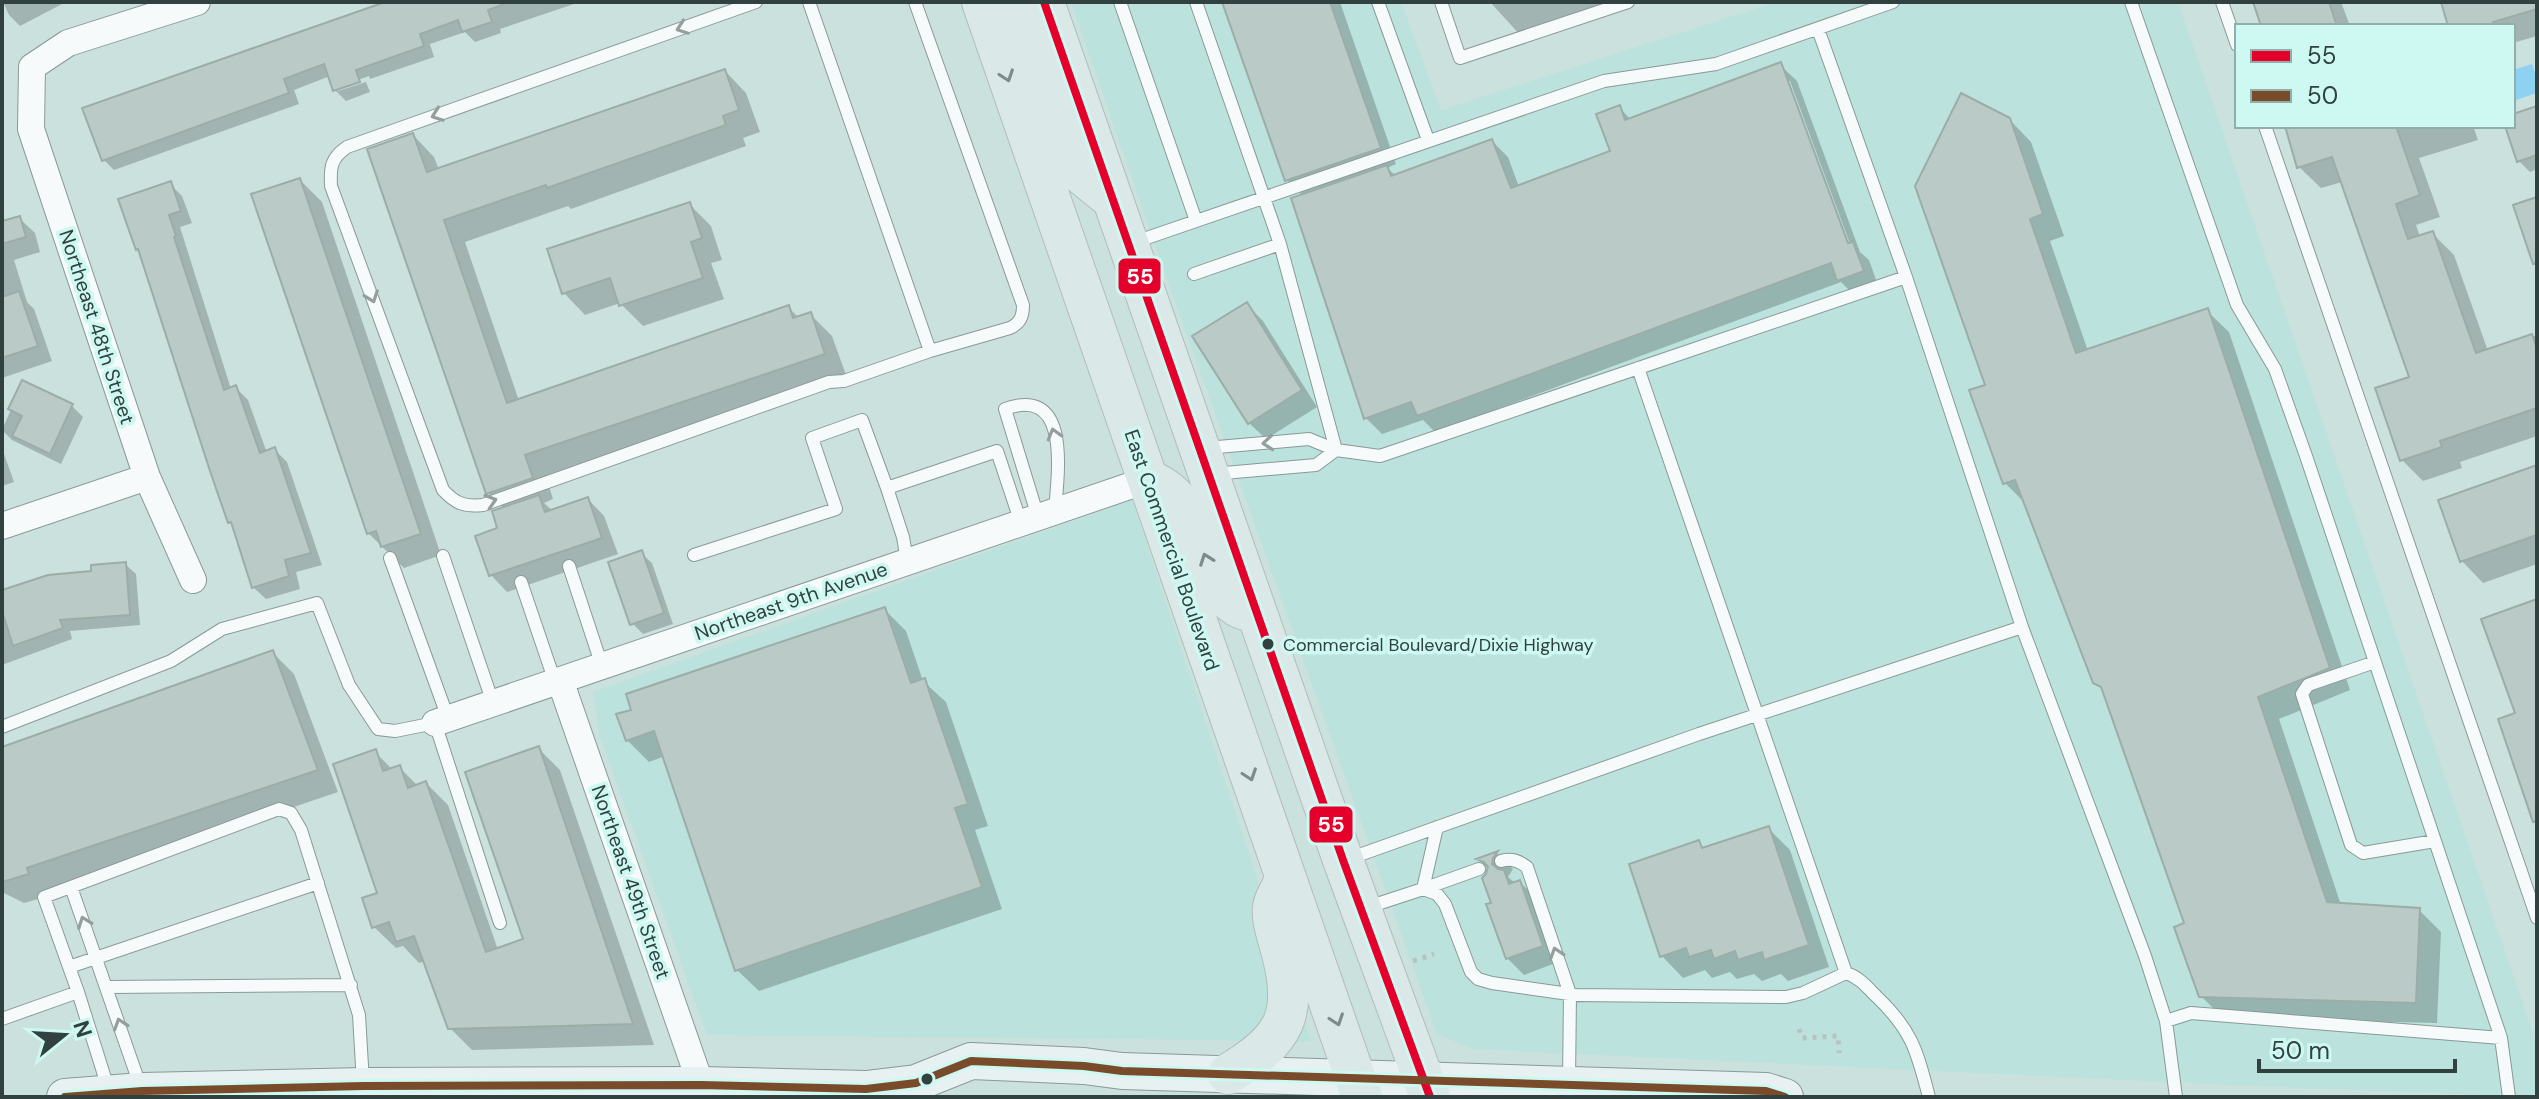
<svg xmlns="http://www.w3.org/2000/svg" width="2539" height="1099" font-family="'DM Sans',sans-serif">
<rect width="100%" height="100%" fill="#cbe1de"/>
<path fill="#bbe2dc" d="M1071,2H1401L1441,110L1777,2H2178L2537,1044V1097L2231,1085L1473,1049L1437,1034L1164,271Z
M1132,500L1311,1041L707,1035L600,737L593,692Z"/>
<path fill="#8dd2f3" d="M2532,64L2537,78V93L2513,101V70Z"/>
<path fill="#0003" fill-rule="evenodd" d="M3,2H66L20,26L9,15Z
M390,2H580L500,29L501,33L475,42L465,32L430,44L434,57L370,79L369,76L338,87V91L366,82L370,92L346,101L335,90L330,76L294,90L299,104L114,170L103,159Z
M1225,2H1340L1396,164L1387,168L1396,176L1492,141L1508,157L1519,187L1612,152L1619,107L1631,120L1780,65L1797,81L1860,252L1869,260L1879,288L1855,296L1841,282L1435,432L1423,420L1382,434L1366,418L1303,196L1287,180ZM1786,81H1790L1853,252L1849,253Z
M1490,2H1625L1522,37Z
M2255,2H2341L2350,26H2262Z
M2443,2H2537V36L2513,43L2516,52H2513V26H2450Z
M725,71L746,93L760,132L743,138L746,146L571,209L568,206L465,242L519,401L788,307L799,318L811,315L832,336L846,375L546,477L553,499L544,503L553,511L588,499L604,516L618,554L507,592L491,575L504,509L488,493L413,135L434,157L439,170Z
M2537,108V169L2530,172L2519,161L2507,126H2513V117Z
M2009,119L2031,142L2064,236L2050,241L2088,351L2207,311L2229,332L2350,690L2279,719L2341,905L2419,910L2441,932L2437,1023L2223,1018L2201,996L2187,924L2105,692L2095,682L2027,505L2005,483L1987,386Z
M2287,126H2473L2478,140L2419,158L2440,217L2416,225L2420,237L2432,233L2454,255L2488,351L2537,335V436L2460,462L2462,468L2423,481L2402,460L2412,378L2342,182L2321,188L2299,167Z
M300,180L322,202L441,555L404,568L368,533Z
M170,184L182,196L192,223L180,227L231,389L236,388L248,400L267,453L275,450L287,462L322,565L296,572L300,589L266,599L253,587L141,252L138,249Z
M690,205L711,226L722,260L711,263L724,299L643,326L620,303L585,315L564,293Z
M19,218L35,233L40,252L14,260L27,302L34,309L52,361L2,378V221Z
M1246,304L1263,321L1317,407L1266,439L1249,423Z
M23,382L72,406L83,417L61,464L12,440L2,430Z
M2,448L14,482L2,486Z
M2537,467V564L2483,583L2462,561Z
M641,553L652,563L673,624L643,634L632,623Z
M125,564L136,574L140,625L70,631L72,639L2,665V592Z
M884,609L906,631L923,681L946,702L988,826L975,830L1002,909L759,991L737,970L665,756L649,762L627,740Z
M272,652L294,674L338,792L48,890L49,896L24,903L2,892V749Z
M538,748L560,770L654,1045L472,1050L450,1028L426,961L419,963L403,946L396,948L374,927L380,894L375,752L393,770L400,768L418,786L426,783L448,805L498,950L526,940Z
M1768,828L1790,850L1829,967L1788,981L1781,974L1762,981L1754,974L1737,979L1730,972L1712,978L1705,970L1683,978L1662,956L1698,842L1705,849Z
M1498,854L1513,869L1508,877L1515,883L1520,882L1536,898L1558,962L1524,975L1507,958L1493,904L1489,870L1479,860Z"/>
<path fill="#bacac6" stroke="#9cada8" stroke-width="2" d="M385,2H501L502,5L488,10L492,22L462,32L458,20L420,34L424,46L356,70L360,82L333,91L324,64L284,79L289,93L102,161L82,108Z
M1222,2H1330L1381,148L1285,181Z
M2253,2H2329L2337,26H2261Z
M2441,2H2537V9L2493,22L2495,26H2448Z
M1781,62L1848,243L1853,242L1864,271L1837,281L1831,263L1417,416L1411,402L1364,419L1291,198L1387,165L1391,176L1492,139L1511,188L1610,151L1596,114L1620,105L1625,120Z
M725,69L739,110L723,116L726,125L547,188L546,185L444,220L507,403L789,305L793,318L811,312L825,354L525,455L533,478L486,494L367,149L413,133L427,172Z
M1961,93L2010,118L2043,214L2030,219L2076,353L2208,308L2330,668L2258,697L2327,902L2420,908L2416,1003L2199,997L2174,927L2184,923L2101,687L2093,683L2015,480L2003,484L1969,390L1985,385L1915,186Z
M2537,106V155L2517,162L2505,126H2513V114Z
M2285,126H2396L2420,195L2396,204L2408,239L2433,231L2476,353L2532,334L2537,349V408L2440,441L2442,447L2400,461L2375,388L2409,377L2332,157L2297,168Z
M300,178L421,534L381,547L376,531L367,534L251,194Z
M171,181L181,211L169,215L176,236L174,237L224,390L236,385L260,453L275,447L311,553L285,560L289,576L252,588L231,522L228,523L210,471L138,249L136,250L118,199Z
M2537,197V263L2533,264L2513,205Z
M690,202L702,238L691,242L703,278L619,306L610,278L562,294L547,249Z
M20,216L26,237L2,244V221Z
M19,291L38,346L2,358V297Z
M1247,302L1302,390L1248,424L1192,336Z
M22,380L73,404L50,454L12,436L22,416L8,409Z
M2537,465V535L2460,562L2438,500Z
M539,495L545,512L588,497L602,538L489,576L475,536L497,528L492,511Z
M642,550L664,613L630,625L608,562Z
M126,562L130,615L60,620L63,628L13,646L2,611V590L48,575L91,571V565Z
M2537,599V821L2533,822L2498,719L2515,713L2481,619Z
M885,607L911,683L925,678L930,694L968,804L955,808L982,887L735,971L654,731L626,741L616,714L631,710L626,694Z
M273,650L318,770L27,868L29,874L2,882V747Z
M539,746L633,1024L448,1029L414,936L396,942L389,922L372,928L362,898L377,893L333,764L376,749L383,771L400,765L408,788L426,781L486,952L523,939L465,772Z
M1769,826L1809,945L1764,960L1762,952L1738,960L1735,951L1714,959L1711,950L1689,957L1686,948L1660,957L1629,864L1699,840L1702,848Z
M1498,851L1493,858L1492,864L1498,869L1504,870L1509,884L1520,880L1543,946L1506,959L1486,904L1491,903L1482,878L1486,874L1488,867L1484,862L1476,859Z"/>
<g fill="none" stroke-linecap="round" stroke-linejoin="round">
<g stroke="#889a98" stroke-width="14">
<path id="service" d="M756,2L347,147C331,158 330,167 331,186L443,490C456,504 465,507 483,505L829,382L844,381L930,351L1010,328C1020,323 1023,317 1023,305L915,2
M809,2L930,351
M1120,2L1196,221
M1196,2L1280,244L1336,450
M1378,2L1428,140
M1441,2L1460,58L1628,2
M2131,2L2237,305L2275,369L2306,456L2501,1038L2509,1097
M2222,2L2237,45
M1818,29L1906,277L2022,627L2145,956L2166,1021L2176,1097
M2265,126L2537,918
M1135,242L1604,81L1716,64L1893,2
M1194,274L1280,244
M1638,368L1846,973
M1206,448L1309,439L1336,450L1380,456L1906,277
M1213,474L1316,465L1336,450
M1038,517L1005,409C1071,385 1058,472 1055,511
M694,555L836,509L812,438L862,420L887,488
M443,556L493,703
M390,558L448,718
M907,561L903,537L887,488L997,451L1021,523
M569,566L602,666
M521,582L555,682
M2375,662L2308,685L2302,694L2351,845L2363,853L2435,841
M2,727L171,661L222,629L317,603L349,685L378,729L395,731L435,723L500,923
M1348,859L1699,734L2022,627
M1501,861C1512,858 1519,861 1527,867L1570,994L1569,1082
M71,887L141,1088
M1423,889L1437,894L1445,904L1471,972L1478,979L1492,983L1576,995L1786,997L1803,993L1846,973C1859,977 1867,987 1876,996C1912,1030 1917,1051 1929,1097
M1423,889L1479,869
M1365,908L1423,889L1437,827
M69,967L318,883
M108,987L351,985
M2,1019L78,992
M2166,1021L2191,1013L2501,1038
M109,1091L78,992L44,897L279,809L291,813L301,830L359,1015L363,1083"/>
</g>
<g stroke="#889a98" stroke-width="28">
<path id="minor" d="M2,526L147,477
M193,580L147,477L31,129L32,67L68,43L197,2
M560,680L701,1085
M435,723L1147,480"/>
</g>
<g stroke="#889a98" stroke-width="38">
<path id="secondary" d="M65,1097L142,1091L364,1086L701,1085L866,1089L916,1083L971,1061L1084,1066L1122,1071L1766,1091L1785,1097"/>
</g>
<g stroke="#b1bdbb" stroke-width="42">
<path id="primary" d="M982,2L1362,1097
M1012,2L1067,157L1080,173L1107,195
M1044,2L1343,860L1430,1097
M1151,481C1209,505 1191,579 1238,607C1244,610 1251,611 1256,613
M1228,1074C1285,1040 1299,1015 1281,950C1278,938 1271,919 1273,907C1274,899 1280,891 1283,884"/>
</g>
<path stroke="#b9c2c1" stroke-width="5" stroke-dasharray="4 6" stroke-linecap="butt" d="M1413,961L1434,954
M1799,1029L1802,1038L1838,1036L1839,1053"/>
<use href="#service" stroke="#f7fafa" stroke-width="12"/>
<use href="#minor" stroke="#f7fafa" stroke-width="26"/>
<use href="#secondary" stroke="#e8f1f1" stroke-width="36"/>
<use href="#primary" stroke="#dae8e8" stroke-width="40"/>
<g stroke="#cef8f2" stroke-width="14">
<path id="bus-1" d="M1044,2L1343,860L1430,1097"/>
</g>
<g stroke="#cef8f2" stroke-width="14">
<path id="bus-2" d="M65,1097L142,1091L364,1086L701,1085L866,1089L916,1083L971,1061L1084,1066L1122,1071L1766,1091L1785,1097"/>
</g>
<use href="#bus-1" stroke="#e4002b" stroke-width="8"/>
<use href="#bus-2" stroke="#7a4b2a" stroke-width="8"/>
</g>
<defs><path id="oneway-chevron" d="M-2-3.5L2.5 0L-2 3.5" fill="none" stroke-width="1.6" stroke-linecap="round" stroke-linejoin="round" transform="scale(2)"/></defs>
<g stroke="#949e9c">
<use href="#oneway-chevron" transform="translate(682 28) rotate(160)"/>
<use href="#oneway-chevron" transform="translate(437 115) rotate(160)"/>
<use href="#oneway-chevron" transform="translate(372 297) rotate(70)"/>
<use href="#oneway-chevron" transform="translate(1054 434) rotate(-106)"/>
<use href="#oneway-chevron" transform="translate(1268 443) rotate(175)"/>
<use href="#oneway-chevron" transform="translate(491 501) rotate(-17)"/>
<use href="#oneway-chevron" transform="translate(84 922) rotate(-110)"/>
<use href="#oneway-chevron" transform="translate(1556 953) rotate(-108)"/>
<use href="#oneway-chevron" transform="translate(120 1024) rotate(-108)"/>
</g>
<g stroke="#7c8c8b">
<use href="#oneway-chevron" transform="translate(1007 76) rotate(71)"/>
<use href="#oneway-chevron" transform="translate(1206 559) rotate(-110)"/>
<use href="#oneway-chevron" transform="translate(1250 775) rotate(71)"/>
<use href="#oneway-chevron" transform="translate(1337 1020) rotate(71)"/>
</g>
<g fill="#30413f" stroke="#cef8f2" stroke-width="3">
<circle cx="1268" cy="644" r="7"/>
<circle cx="927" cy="1079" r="7"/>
</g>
<g text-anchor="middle" stroke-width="7" stroke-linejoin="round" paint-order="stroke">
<g font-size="18" fill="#30413f" stroke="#cef8f2" text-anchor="start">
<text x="1283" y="651">Commercial Boulevard/Dixie Highway</text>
</g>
<g font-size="20" fill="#30413f" stroke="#cef8f2">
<text transform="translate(97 327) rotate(72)" y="7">Northeast 48th Street</text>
<text transform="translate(1172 550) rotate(71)" y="7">East Commercial Boulevard</text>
<text transform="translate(791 601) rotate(-19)" y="7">Northeast 9th Avenue</text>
<text transform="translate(631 882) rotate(71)" y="7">Northeast 49th Street</text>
</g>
</g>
<g stroke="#cef8f2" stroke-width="3">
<rect x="1117" y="257" width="45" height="38" rx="8" fill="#e4002b"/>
<rect x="1308" y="805" width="46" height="39" rx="8" fill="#e4002b"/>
</g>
<g font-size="22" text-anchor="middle" font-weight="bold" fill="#fff">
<text x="1140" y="284">55</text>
<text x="1331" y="832">55</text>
</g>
<rect width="2539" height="1099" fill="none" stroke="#30413f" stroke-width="8"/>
<rect x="2235" y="24" width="280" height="104" fill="#cef8f2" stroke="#8fafaa" stroke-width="2"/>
<rect x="2251" y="50" width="40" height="12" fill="#e4002b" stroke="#8fafaa" stroke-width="2"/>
<text x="2307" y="64" font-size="24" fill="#30413f">55</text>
<rect x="2251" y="90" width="40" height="12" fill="#7a4b2a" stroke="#8fafaa" stroke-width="2"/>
<text x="2307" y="104" font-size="24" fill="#30413f">50</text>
<g transform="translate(64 1035) rotate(72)" stroke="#cef8f2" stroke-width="6" paint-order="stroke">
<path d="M0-6L14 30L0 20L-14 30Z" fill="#30413f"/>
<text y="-12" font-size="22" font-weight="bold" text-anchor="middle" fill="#30413f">N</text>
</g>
<path d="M2259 1059v12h196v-12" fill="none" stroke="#30413f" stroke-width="4"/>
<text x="2271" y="1059" font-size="24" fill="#30413f" stroke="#cef8f2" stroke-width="6" paint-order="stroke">50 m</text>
</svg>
